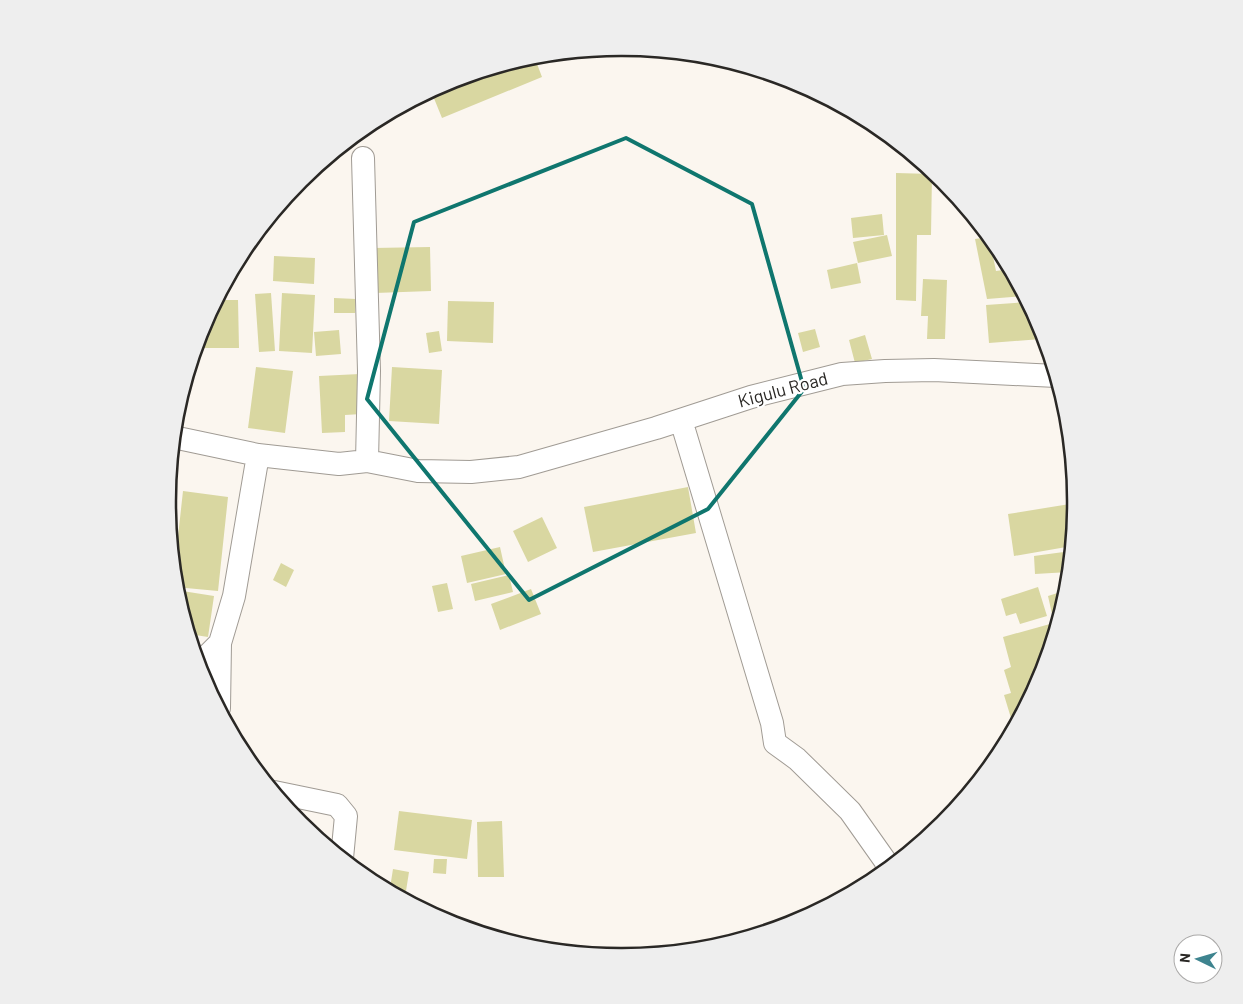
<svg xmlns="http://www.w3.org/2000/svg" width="1243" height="1004" font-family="Barlow,sans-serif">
<rect width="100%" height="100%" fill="#fbf6ef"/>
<path fill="#d9d7a1" d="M534,56L542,77L442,118L431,91L448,82Z
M896,173L932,174L931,235H917L916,301L896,300Z
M882,214L884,235L853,238L851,218Z
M887,235L892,256L858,263L853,242Z
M989,237L996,271L1010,269L1024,296L987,299L975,239Z
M430,247L431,291L375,293L373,248Z
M274,256L315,258L314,284L273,281Z
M857,263L861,283L831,289L827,270Z
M923,279L947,280L945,339H927L928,316H921Z
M271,293L275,351L259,352L255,294Z
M282,293L315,295L312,353L279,351Z
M334,298L356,299L355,313H334Z
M216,300H238L239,348H196L202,328Z
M448,301L494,302L493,343L447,341Z
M1027,302L1040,325L1041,339L989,343L986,305Z
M815,329L820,347L803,352L798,333Z
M339,330L341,354L316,356L314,332Z
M439,331L442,351L429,353L426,333Z
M865,335L872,359L855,363L849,340Z
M256,367L293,371L285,433L248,428Z
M392,367L442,370L439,424L389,421Z
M360,374L362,414L345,415V432L322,433L319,376Z
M688,487L696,533L593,552L584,507Z
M183,491L228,497L218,591L175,587L174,573Z
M1076,503L1072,546L1014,556L1008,514Z
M542,517L557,548L528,562L513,531Z
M500,547L506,574L467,583L461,556Z
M1071,551L1069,572L1035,574L1034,556Z
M281,563L294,570L286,587L273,580Z
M509,575L513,592L475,601L471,584Z
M447,583L453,609L438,612L432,586Z
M1038,587L1047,616L1020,624L1016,613L1006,616L1001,599Z
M531,589L541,614L500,630L491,604Z
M176,590L214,596L208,637L189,634Z
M1067,590L1061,611L1052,614L1048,596Z
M1050,624L1054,636L1041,676L1014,728L1004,695L1011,693L1004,670L1011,667L1003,637Z
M399,811L472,820L467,859L394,850Z
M502,821L504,877H478L477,822Z
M434,859H447L446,874L433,873Z
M393,869L409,872L406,891L390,888Z"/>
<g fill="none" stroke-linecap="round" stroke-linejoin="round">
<g stroke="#a09b94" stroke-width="24">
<path id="street" d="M363,158L369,371L367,461
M681,420L772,723L775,743L797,759L850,811L886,862L887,869
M173,437L258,455L339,464L367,461L418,471L471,472L519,467L656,428L751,397L842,374L885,371L934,370L1056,376
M198,665L220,643L234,596L258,455
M219,708L220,643
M274,792L337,805L346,816L342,858"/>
</g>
<use href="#street" stroke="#fff" stroke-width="22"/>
</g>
<path fill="none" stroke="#0f766e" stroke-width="4" stroke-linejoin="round" d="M626,138L752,204L804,389L708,509L529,600L367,399L414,222Z"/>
<g text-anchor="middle" stroke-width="4.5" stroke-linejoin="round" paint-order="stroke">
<g font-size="18" fill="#2a2825" stroke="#fff">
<text transform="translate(783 390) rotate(-15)" y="6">Kigulu Road</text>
</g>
</g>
<path d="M0 0H1243V1004H0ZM621 56H622A445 445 0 0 1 1067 501V503A445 445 0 0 1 622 948H621A445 445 0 0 1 176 503V501A445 445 0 0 1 621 56Z" fill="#eee" fill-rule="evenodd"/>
<path fill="none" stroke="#2a2825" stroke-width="2.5" d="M621 56H622A445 445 0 0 1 1067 501V503A445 445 0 0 1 622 948H621A445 445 0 0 1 176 503V501A445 445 0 0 1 621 56Z"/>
<g transform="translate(1198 959) rotate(275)"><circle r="24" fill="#ffffff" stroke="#aaa9a8"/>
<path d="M0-4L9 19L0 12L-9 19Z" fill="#3e848f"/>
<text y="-8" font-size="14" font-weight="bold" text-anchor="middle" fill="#2a2825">N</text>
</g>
</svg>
